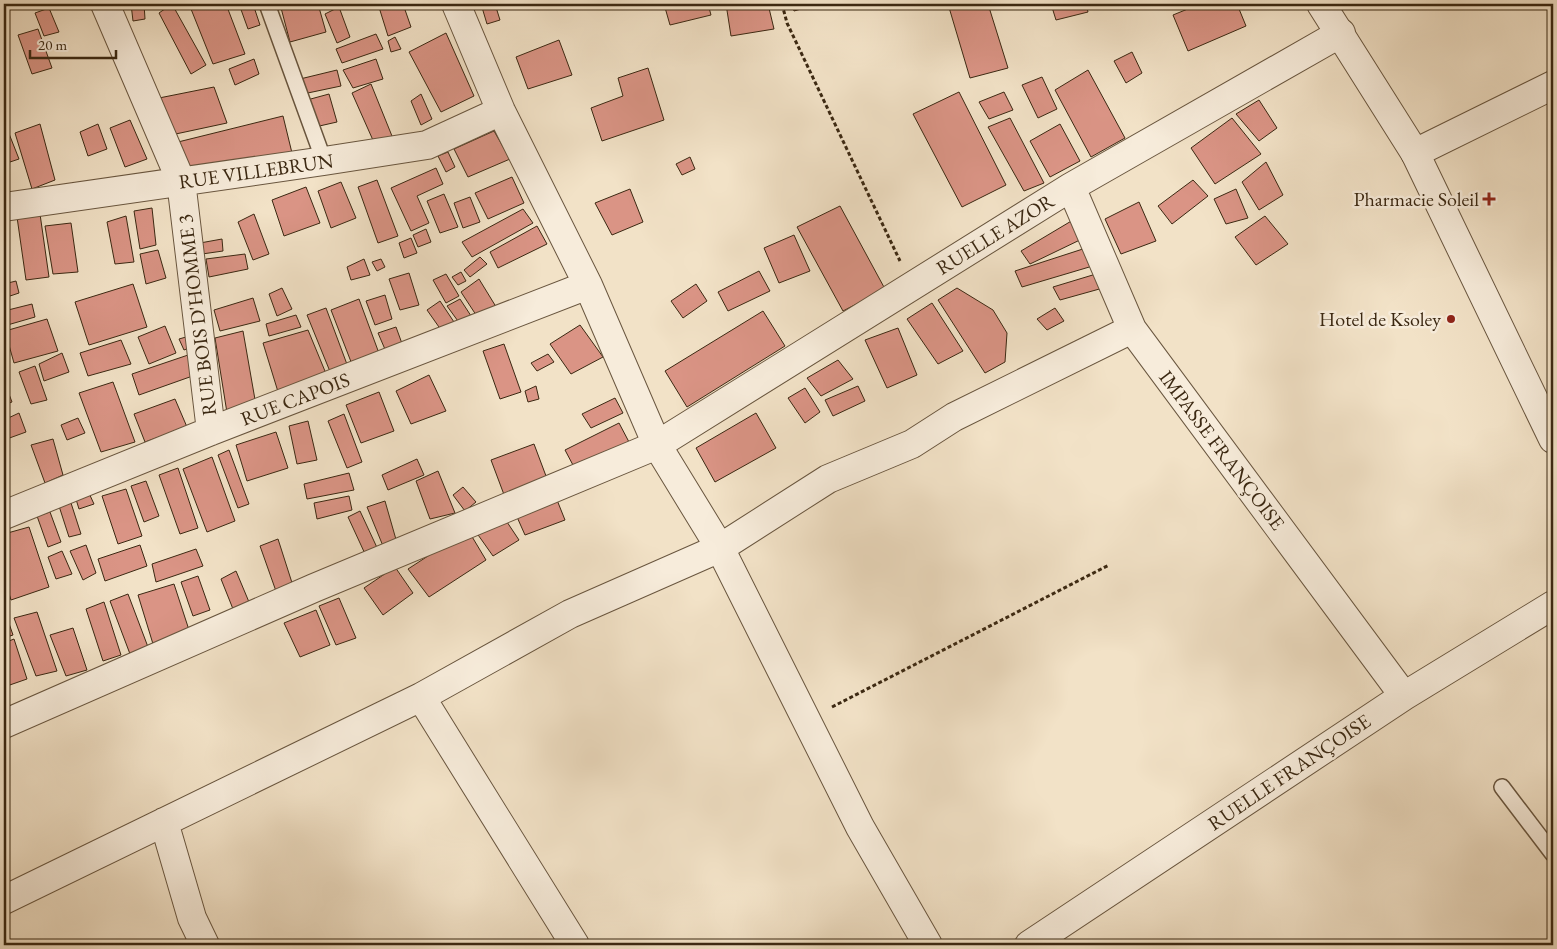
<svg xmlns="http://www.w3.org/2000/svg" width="1557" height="949" font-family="'EB Garamond',serif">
<rect width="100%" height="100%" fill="#f2e2c7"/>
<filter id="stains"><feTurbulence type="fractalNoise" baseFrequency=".004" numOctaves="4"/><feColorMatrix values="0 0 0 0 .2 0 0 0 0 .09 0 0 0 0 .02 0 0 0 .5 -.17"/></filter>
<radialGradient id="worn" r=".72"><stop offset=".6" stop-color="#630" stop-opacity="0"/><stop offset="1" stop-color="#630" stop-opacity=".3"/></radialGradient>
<path fill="#da9485" stroke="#3b2812" d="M131,4H144L145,19L133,21Z
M172,4L206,65L191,74L159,13Z
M189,4H226L245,54L213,64Z
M239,4H253L260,25L248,29Z
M280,4H318L326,32L290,42Z
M378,4H403L411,27L388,36Z
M481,4H495L500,20L487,24Z
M664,4H708L711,15L670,25Z
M726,4H768L774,29L731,36Z
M792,4H814L815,5L794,11Z
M948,4H988L1008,68L970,78Z
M1051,4H1086L1088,12L1056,20Z
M1200,4H1237L1246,26L1188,51L1173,15Z
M339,7L350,37L337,43L325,14Z
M49,8L59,32L44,36L35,13Z
M38,29L52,68L32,74L18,35Z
M446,33L474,96L441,112L409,52Z
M376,34L383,49L342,63L336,49Z
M395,37L401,49L391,52L388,41Z
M559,40L572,75L528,89L516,57Z
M1132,52L1142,73L1126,83L1114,61Z
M254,59L259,74L235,85L229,69Z
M376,59L383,79L353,88L343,70Z
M648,68L664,120L602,141L591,108L623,96L618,78Z
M337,70L341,86L303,94L300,79Z
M1088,70L1125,138L1091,157L1055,90Z
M1042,77L1057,109L1038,118L1022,85Z
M371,84L394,141L376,147L352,93Z
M214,87L227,123L171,135L159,98Z
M959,92L1006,185L962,207L913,114Z
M1004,92L1013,110L989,119L979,102Z
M329,94L337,122L315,127L307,100Z
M421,94L432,119L421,125L411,101Z
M1259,100L1277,128L1259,141L1236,114Z
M283,116L292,153L187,178L178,142Z
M1010,118L1044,183L1024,191L988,127Z
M1232,118L1261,154L1215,184L1191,148Z
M130,120L147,159L125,167L110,128Z
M40,124L55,180L32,189L15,133Z
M98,124L107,149L88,156L80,132Z
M1060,124L1080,161L1050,177L1030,141Z
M6,126L19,159L4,164V127Z
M494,131L510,159L468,177L454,149Z
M448,152L455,167L446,172L438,156Z
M690,157L695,169L682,175L676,164Z
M1266,162L1283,195L1259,210L1242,182Z
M436,168L443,184L417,196L429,223L411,231L391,188Z
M512,177L524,203L488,219L475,193Z
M377,180L398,236L378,243L358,187Z
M1193,180L1208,196L1172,224L1158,206Z
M341,182L356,218L331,228L318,191Z
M306,187L320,223L284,236L272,200Z
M630,189L643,222L612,235L595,203Z
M1236,189L1248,218L1226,224L1214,199Z
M444,194L458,227L440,233L427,201Z
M470,197L480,222L463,228L454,203Z
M1139,202L1156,241L1121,254L1105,219Z
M840,206L885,289L843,311L797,227Z
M152,208L156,245L140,249L134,211Z
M523,209L533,223L472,257L462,242Z
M40,214L49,277L26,280L17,217Z
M254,214L269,254L253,260L238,222Z
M126,216L134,262L115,264L107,222Z
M1265,216L1288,244L1256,265L1235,237Z
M1073,220L1084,238L1030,264L1021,251Z
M71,223L78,272L53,274L45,226Z
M537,226L547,244L498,268L490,252Z
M426,229L431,242L418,247L413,235Z
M794,235L810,271L779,283L764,248Z
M411,238L417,253L404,258L399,243Z
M222,239L223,251L202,254L200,243Z
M1089,247L1096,265L1022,287L1015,271Z
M158,250L166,278L146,284L140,254Z
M245,254L248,269L209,277L206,259Z
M480,257L487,264L470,277L464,270Z
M364,259L370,275L351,280L347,267Z
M381,259L385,267L377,271L372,262Z
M759,271L770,291L728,311L718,292Z
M461,272L466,281L458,285L452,277Z
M409,273L419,305L400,310L389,279Z
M446,274L459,296L446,303L433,280Z
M1096,274L1103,288L1060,300L1053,287Z
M479,279L498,310L480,321L461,292Z
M16,281L19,293L4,298V284Z
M133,284L147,327L89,345L75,302Z
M696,284L707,301L683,318L671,301Z
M282,288L292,309L277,316L269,294Z
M957,288L993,310L1007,333L1005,362L985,373L938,300Z
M385,295L392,319L375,325L366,301Z
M253,298L260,321L220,331L214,310Z
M359,299L380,356L353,367L331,310Z
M460,299L475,322L463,328L447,306Z
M440,301L458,328L446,337L427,310Z
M932,303L963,351L938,364L907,319Z
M32,304L35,317L4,326V311Z
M326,308L348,367L331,374L307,315Z
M1055,308L1064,321L1047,330L1037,319Z
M763,311L785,346L687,407L665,371Z
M296,315L301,327L269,336L266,324Z
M47,319L58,351L14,363L5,331Z
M580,325L603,357L571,374L550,344Z
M165,326L176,353L149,364L138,337Z
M396,327L404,349L387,354L378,333Z
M898,328L917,375L887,388L865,340Z
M308,330L327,376L279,395L263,343Z
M243,331L257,411L228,419L215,338Z
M193,335L197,345L184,350L179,339Z
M121,340L131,364L88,376L80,353Z
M504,344L521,392L500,399L483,351Z
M62,353L69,372L44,381L39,364Z
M194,353L201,373L139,395L132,374Z
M548,354L554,362L537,371L531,363Z
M838,360L853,379L821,396L807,378Z
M35,366L47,400L31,404L19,372Z
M429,375L446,411L411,424L396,391Z
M4,381L12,402L4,405Z
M113,382L135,442L101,452L79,393Z
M536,386L539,399L528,402L525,391Z
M858,386L865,401L833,416L825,400Z
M805,388L820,412L805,423L788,398Z
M379,392L394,431L361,443L346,405Z
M615,398L623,413L591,428L582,414Z
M175,399L187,427L145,442L134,414Z
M19,413L26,432L4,440V420Z
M756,413L776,448L715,482L696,448Z
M344,414L362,462L347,468L328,421Z
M78,418L85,433L67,440L61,425Z
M308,421L317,460L297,464L289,426Z
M619,423L629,442L574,467L565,450Z
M276,432L288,468L247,481L236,445Z
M53,439L63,475L45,483L31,445Z
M534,444L549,484L506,500L491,460Z
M229,450L249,504L238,508L218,455Z
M212,457L235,521L207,532L183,469Z
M417,459L424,475L388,490L382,475Z
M178,468L198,528L180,534L159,475Z
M438,471L455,513L430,519L416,481Z
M349,473L354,490L307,499L304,484Z
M146,481L159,516L144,522L131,486Z
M463,487L476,502L465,511L453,495Z
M126,489L142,536L118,544L102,496Z
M88,491L94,504L79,509L75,496Z
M349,496L352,510L317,519L314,503Z
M557,500L565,520L525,535L517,517Z
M385,501L397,543L383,546L367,507Z
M71,503L81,534L69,537L59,506Z
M360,511L380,554L366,556L348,517Z
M50,512L61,542L48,547L37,516Z
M503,516L519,540L493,556L476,532Z
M29,527L49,587L11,600L4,577V534Z
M468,530L486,560L429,597L408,569Z
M278,539L294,589L277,594L260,546Z
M86,545L96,573L83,580L70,551Z
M140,545L147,566L105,581L98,559Z
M196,549L203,566L156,582L152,564Z
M62,551L72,574L56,579L48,557Z
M395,567L413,593L383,615L364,588Z
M236,571L249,602L233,609L221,579Z
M198,576L210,610L193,616L181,582Z
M174,584L190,633L153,644L138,595Z
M128,594L148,647L130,654L110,601Z
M339,598L356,638L336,645L319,606Z
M104,602L121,655L103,661L86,609Z
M4,609L13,635L4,638Z
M316,610L330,645L300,657L284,623Z
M37,612L57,671L36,676L14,618Z
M73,628L87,670L66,676L50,635Z
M14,639L27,679L4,687V643Z"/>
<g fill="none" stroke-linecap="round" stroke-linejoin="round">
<g stroke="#69563f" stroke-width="18">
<path id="service" d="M267,4L324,161
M1502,787L1553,854"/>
</g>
<g stroke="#69563f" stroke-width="30">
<path id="minor" d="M105,4L181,181L211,431
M456,4L501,111L588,285L657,445L720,548L860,827L928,945
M1415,153L1553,85
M1071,187L1132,329L1404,696
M4,207L324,161L427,145L501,111
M4,515L211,431L588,285
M421,697L575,945
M4,724L314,588L657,445L1071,187L1341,33
M164,822L192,918L205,945
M4,900L421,697L570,614L720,548L828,479L912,444L954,417L1132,329
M1029,945L1404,696L1553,605"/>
</g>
<g stroke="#69563f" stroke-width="30">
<path id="tertiary" d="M1321,4L1415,153L1553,439"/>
</g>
<path stroke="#3b2812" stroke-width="3" stroke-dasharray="4 2.5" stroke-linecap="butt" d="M782,4L787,23L900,261
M832,707L1109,565"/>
<use href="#service" stroke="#f7ecdb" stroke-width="15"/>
<use href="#minor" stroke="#f7ecdb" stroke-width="28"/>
<use href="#tertiary" stroke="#f7ecdb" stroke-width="28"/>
</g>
<g fill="#8f2418" stroke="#f7ecdb" stroke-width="2">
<path d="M1486.5 191.5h5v5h5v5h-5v5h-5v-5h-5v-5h5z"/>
<circle cx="1451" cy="319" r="5"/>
</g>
<g text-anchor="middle" stroke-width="5" stroke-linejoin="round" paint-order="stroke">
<g font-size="20" fill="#3b2812" stroke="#f7ecdb">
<text transform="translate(256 171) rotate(-8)" y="7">RUE VILLEBRUN</text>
<text transform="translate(995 234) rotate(-32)" y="7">RUELLE AZOR</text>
<text transform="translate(197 315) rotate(-97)" y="7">RUE BOIS D'HOMME 3</text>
<text transform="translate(295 399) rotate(-21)" y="7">RUE CAPOIS</text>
<text transform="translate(1222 450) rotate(53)" y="7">IMPASSE FRANÇOISE</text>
<text transform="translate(1289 772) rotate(-34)" y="7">RUELLE FRANÇOISE</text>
</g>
<g font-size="20" fill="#3b2812" stroke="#f7ecdb" text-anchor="end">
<text x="1479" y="206">Pharmacie Soleil</text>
<text x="1441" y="326">Hotel de Ksoley</text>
</g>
</g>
<rect width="1557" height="949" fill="none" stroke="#f2e2c7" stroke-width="20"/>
<rect x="5" y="5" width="1547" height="939" fill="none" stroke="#3b2812" stroke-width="2.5"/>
<rect x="10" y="10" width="1537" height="929" fill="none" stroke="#3b2812"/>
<path d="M30 50v8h86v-8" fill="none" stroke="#3b2812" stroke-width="2.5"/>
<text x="38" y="50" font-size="15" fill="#3b2812" stroke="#f7ecdb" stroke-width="4" paint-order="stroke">20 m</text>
<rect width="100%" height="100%" filter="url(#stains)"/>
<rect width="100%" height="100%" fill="url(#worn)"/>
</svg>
